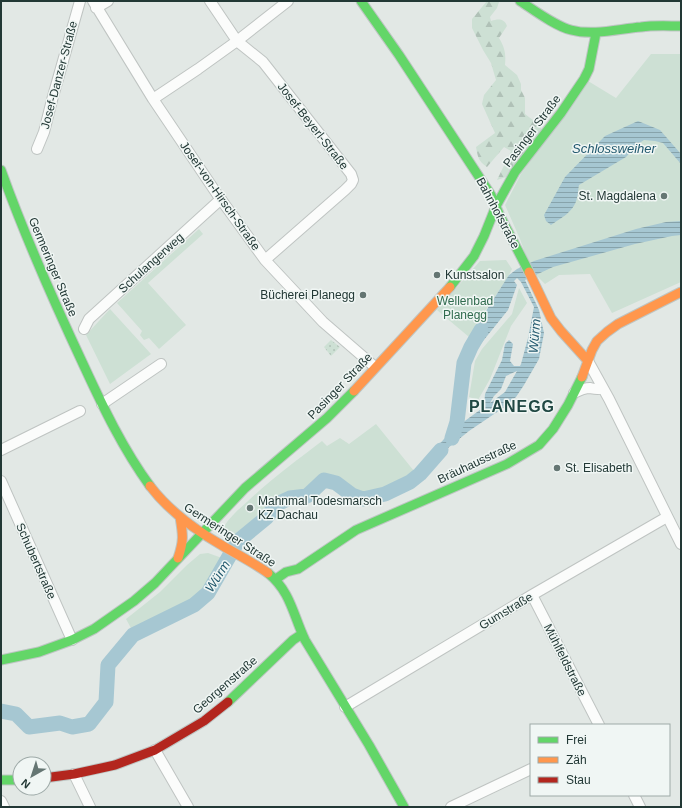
<svg xmlns="http://www.w3.org/2000/svg" width="682" height="808" font-family="Arial,sans-serif">
<defs>
<pattern id="grass-dots" width="8" height="8" patternUnits="userSpaceOnUse"><rect width="8" height="8" fill="#cde0d4"/><path d="M2 2h.1M6 6h.1" fill="none" stroke="#b0c1b7" stroke-width="1.8" stroke-linecap="round"/></pattern>
<pattern id="forest-firs" width="22" height="20" patternUnits="userSpaceOnUse"><rect width="22" height="20" fill="#cde0d4"/><path d="M5 1l3.5 6h-7zM16 11l3.5 6h-7z" fill="#b0c1b7"/></pattern>
<pattern id="water-rules" width="6" height="5" patternUnits="userSpaceOnUse"><rect width="6" height="5" fill="#a6c7d2"/><path d="M0 2.5h6" fill="none" stroke="#87a3ab"/></pattern>
</defs>
<rect width="100%" height="100%" fill="#e2e8e5"/>
<path fill="url(#grass-dots)" d="M331,340L340,347L331,356L324,347Z"/>
<path fill="url(#forest-firs)" d="M487,1L499,2L497,8L490,17L491,21C498,19 504,18 507,26L499,38C505,48 506,54 505,65L517,75L521,84V90L525,98V114L538,124L543,131L509,176L497,180L511,151L504,147L487,167C478,161 478,157 476,147L495,133L482,104L484,95L496,80L491,63L483,50L472,28V19Z"/>
<path fill="#cde0d4" d="M681,48V282L612,313L590,274L559,275L545,284L536,275L525,253L520,239L505,205L521,174L588,81L616,98L651,54H680Z
M199,229L203,234L148,283L186,325L159,349L149,338L144,340L140,335L142,331L117,303Z
M506,260L512,269L507,279L485,311L469,337L437,310L480,261Z
M519,288L527,303L511,326L490,379L478,400L469,397L475,361L482,349L512,314Z
M110,309L151,354L110,384L86,335Z
M376,424L414,471L408,476L385,489L369,492L356,493L337,479L323,476L304,491L289,493L274,502L263,515L248,526L232,543L226,538L222,531C227,519 238,510 248,501C271,479 296,461 322,441L327,446L340,438L349,444Z
M208,553L222,558L203,592L190,601L132,630L126,619L160,592L187,565L200,554Z"/>
<path fill="url(#water-rules)" fill-rule="evenodd" d="M638,121L660,130L681,154V164L663,143L655,141L644,140L638,144L626,157L579,185C578,190 578,194 577,198C574,212 561,218 551,225L546,221L544,215L565,177L605,136Z
M681,221V235L672,236L635,244L553,267L525,280L539,310L544,333L539,359L524,385L516,397L503,408L469,431L448,448L436,461L428,464L429,456L451,431L484,407L485,394L502,360L505,344L509,340L513,344L510,361L514,366H520L521,364L528,338L534,307L521,282L517,278L514,281L517,285L508,310L475,351L469,347L466,342L509,275L517,269L534,261L636,229L666,222ZM517,371L505,392L490,403L494,396L501,389L506,376Z"/>
<g fill="none" stroke-linecap="round" stroke-linejoin="round">
<path stroke="#a6c7d2" stroke-width="15" d="M452,438L457,422L464,363L471,347L481,330
M1,711L16,714L29,727L60,723L72,727L89,724L106,702L108,665L133,635L194,605L208,593L238,541L266,518L277,504L290,498L307,496L324,480L336,483L352,495L363,499L385,494L410,482L420,474L441,450"/>
<g stroke="#bfc4c2" stroke-width="12">
<path id="street" d="M93,1L153,99L217,194L265,260L323,322L375,367
M210,1L237,41L263,62L351,174L353,180L351,184L345,190L265,260
M96,8L108,1
M153,99L198,69L237,41L288,1
M37,149L44,132L52,100L80,1
M84,329L89,319L221,199
M588,361L609,399L681,544
M574,393C580,390 584,388 590,388C595,389 598,390 603,388
M102,404L161,364
M1,450L80,411
M1,481L72,640
M532,595L599,725
M345,707L532,595L667,517
M155,750L188,807
M74,774L90,807
M634,795L640,807
M1,801L4,807
M451,807L531,769"/>
</g>
<g stroke="#bec5c3" stroke-width="11">
<path id="fast" d="M361,1L399,55L491,195L500,216L529,272
M520,1C534,10 555,26 571,30C593,36 618,29 641,27C654,25 668,26 681,26
M1,170C25,237 54,302 84,366C103,407 123,449 150,486
M450,287L474,256L484,236L496,206L515,172L561,113L584,79L589,69L596,33
M268,573C291,592 293,615 305,640L369,745L404,807
M276,579L286,572L298,569L356,530L507,464L539,445L553,429L568,405L582,377
M1,660L39,652L72,640L94,629L134,601L155,583L245,488L327,418L354,391
M228,702L293,640L302,634
M1,780H20"/>
</g>
<g stroke="#bec5c3" stroke-width="11">
<path id="slow" d="M529,272L551,318L561,331L588,361
M582,377L592,350L597,341L607,332L618,324L681,292
M354,391L450,287
M150,486C169,511 195,530 223,546C238,555 254,563 268,573
M178,558C184,540 183,535 180,517"/>
</g>
<g stroke="#bec5c3" stroke-width="11">
<path id="jam" d="M44,778L74,774L115,765L155,750L204,721L228,702"/>
</g>
<use href="#street" stroke="#fbfcfb" stroke-width="10"/>
<use href="#fast" stroke="#63d668" stroke-width="9"/>
<use href="#slow" stroke="#ff974d" stroke-width="9"/>
<use href="#jam" stroke="#b3261e" stroke-width="9"/>
</g>
<g fill="#657673" stroke="#f0f6f4" stroke-width="1.5">
<circle cx="664" cy="196" r="4"/>
<circle cx="437" cy="275" r="4"/>
<circle cx="363" cy="295" r="4"/>
<circle cx="557" cy="468" r="4"/>
<circle cx="250" cy="508" r="4"/>
</g>
<g text-anchor="middle" stroke-width="3" stroke-linejoin="round" paint-order="stroke">
<g font-size="12" fill="#223835" stroke="#f0f6f4">
<text transform="translate(59 75) rotate(-75)" y="4">Josef-Danzer-Straße</text>
<text transform="translate(313 126) rotate(52)" y="4">Josef-Beyerl-Straße</text>
<text transform="translate(532 131) rotate(-53)" y="4">Pasinger Straße</text>
<text transform="translate(220 196) rotate(55)" y="4">Josef-von-Hirsch-Straße</text>
<text transform="translate(498 213) rotate(62)" y="4">Bahnhofstraße</text>
<text transform="translate(151 263) rotate(-42)" y="4">Schulangerweg</text>
<text transform="translate(53 267) rotate(67)" y="4">Germeringer Straße</text>
<text transform="translate(340 386) rotate(-46)" y="4">Pasinger Straße</text>
<text transform="translate(477 462) rotate(-25)" y="4">Bräuhausstraße</text>
<text transform="translate(230 535) rotate(33)" y="4">Germeringer Straße</text>
<text transform="translate(36 561) rotate(66)" y="4">Schubertstraße</text>
<text transform="translate(506 611) rotate(-31)" y="4">Gumstraße</text>
<text transform="translate(565 660) rotate(63)" y="4">Mühlfeldstraße</text>
<text transform="translate(225 685) rotate(-41)" y="4">Georgenstraße</text>
</g>
<g font-size="12" fill="#223835" stroke="#f0f6f4" text-anchor="start">
<text x="656" y="200" text-anchor="end">St. Magdalena</text>
<text x="445" y="279">Kunstsalon</text>
<text x="355" y="299" text-anchor="end">Bücherei Planegg</text>
<text x="565" y="472">St. Elisabeth</text>
<text x="258" y="505">Mahnmal Todesmarsch<tspan x="258" dy="14">KZ Dachau</tspan></text>
</g>
<g font-size="12" fill="#306b4e" stroke="#f0f6f4">
<text x="465" y="305">Wellenbad<tspan x="465" dy="14">Planegg</tspan></text>
</g>
<g font-size="13" font-style="italic" fill="#22596e" stroke="#f0f6f4">
<text x="614" y="153">Schlossweiher</text>
<text transform="translate(534 336) rotate(-85)" y="5">Würm</text>
<text transform="translate(217 576) rotate(-58)" y="5">Würm</text>
</g>
<g font-size="16" font-weight="bold" letter-spacing="1" fill="#204843" stroke="#f0f6f4">
<text x="512" y="412">PLANEGG</text>
</g>
</g>
<rect width="682" height="808" fill="none" stroke="#223835" stroke-width="4"/>
<rect x="530" y="724" width="140" height="72" fill="#f0f6f4" stroke="#9eaaa8"/>
<rect x="538" y="737" width="20" height="6" fill="#63d668" stroke="#9eaaa8"/>
<text x="566" y="744" font-size="12" fill="#223835">Frei</text>
<rect x="538" y="757" width="20" height="6" fill="#ff974d" stroke="#9eaaa8"/>
<text x="566" y="764" font-size="12" fill="#223835">Zäh</text>
<rect x="538" y="777" width="20" height="6" fill="#b3261e" stroke="#9eaaa8"/>
<text x="566" y="784" font-size="12" fill="#223835">Stau</text>
<g transform="translate(32 776) rotate(219)"><circle r="19" fill="#f0f6f4" stroke="#9eaaa8"/>
<path d="M0-3L7 15L0 10L-7 15Z" fill="#657673"/>
<text y="-6" font-size="11" font-weight="bold" text-anchor="middle" fill="#223835">N</text>
</g>
</svg>
